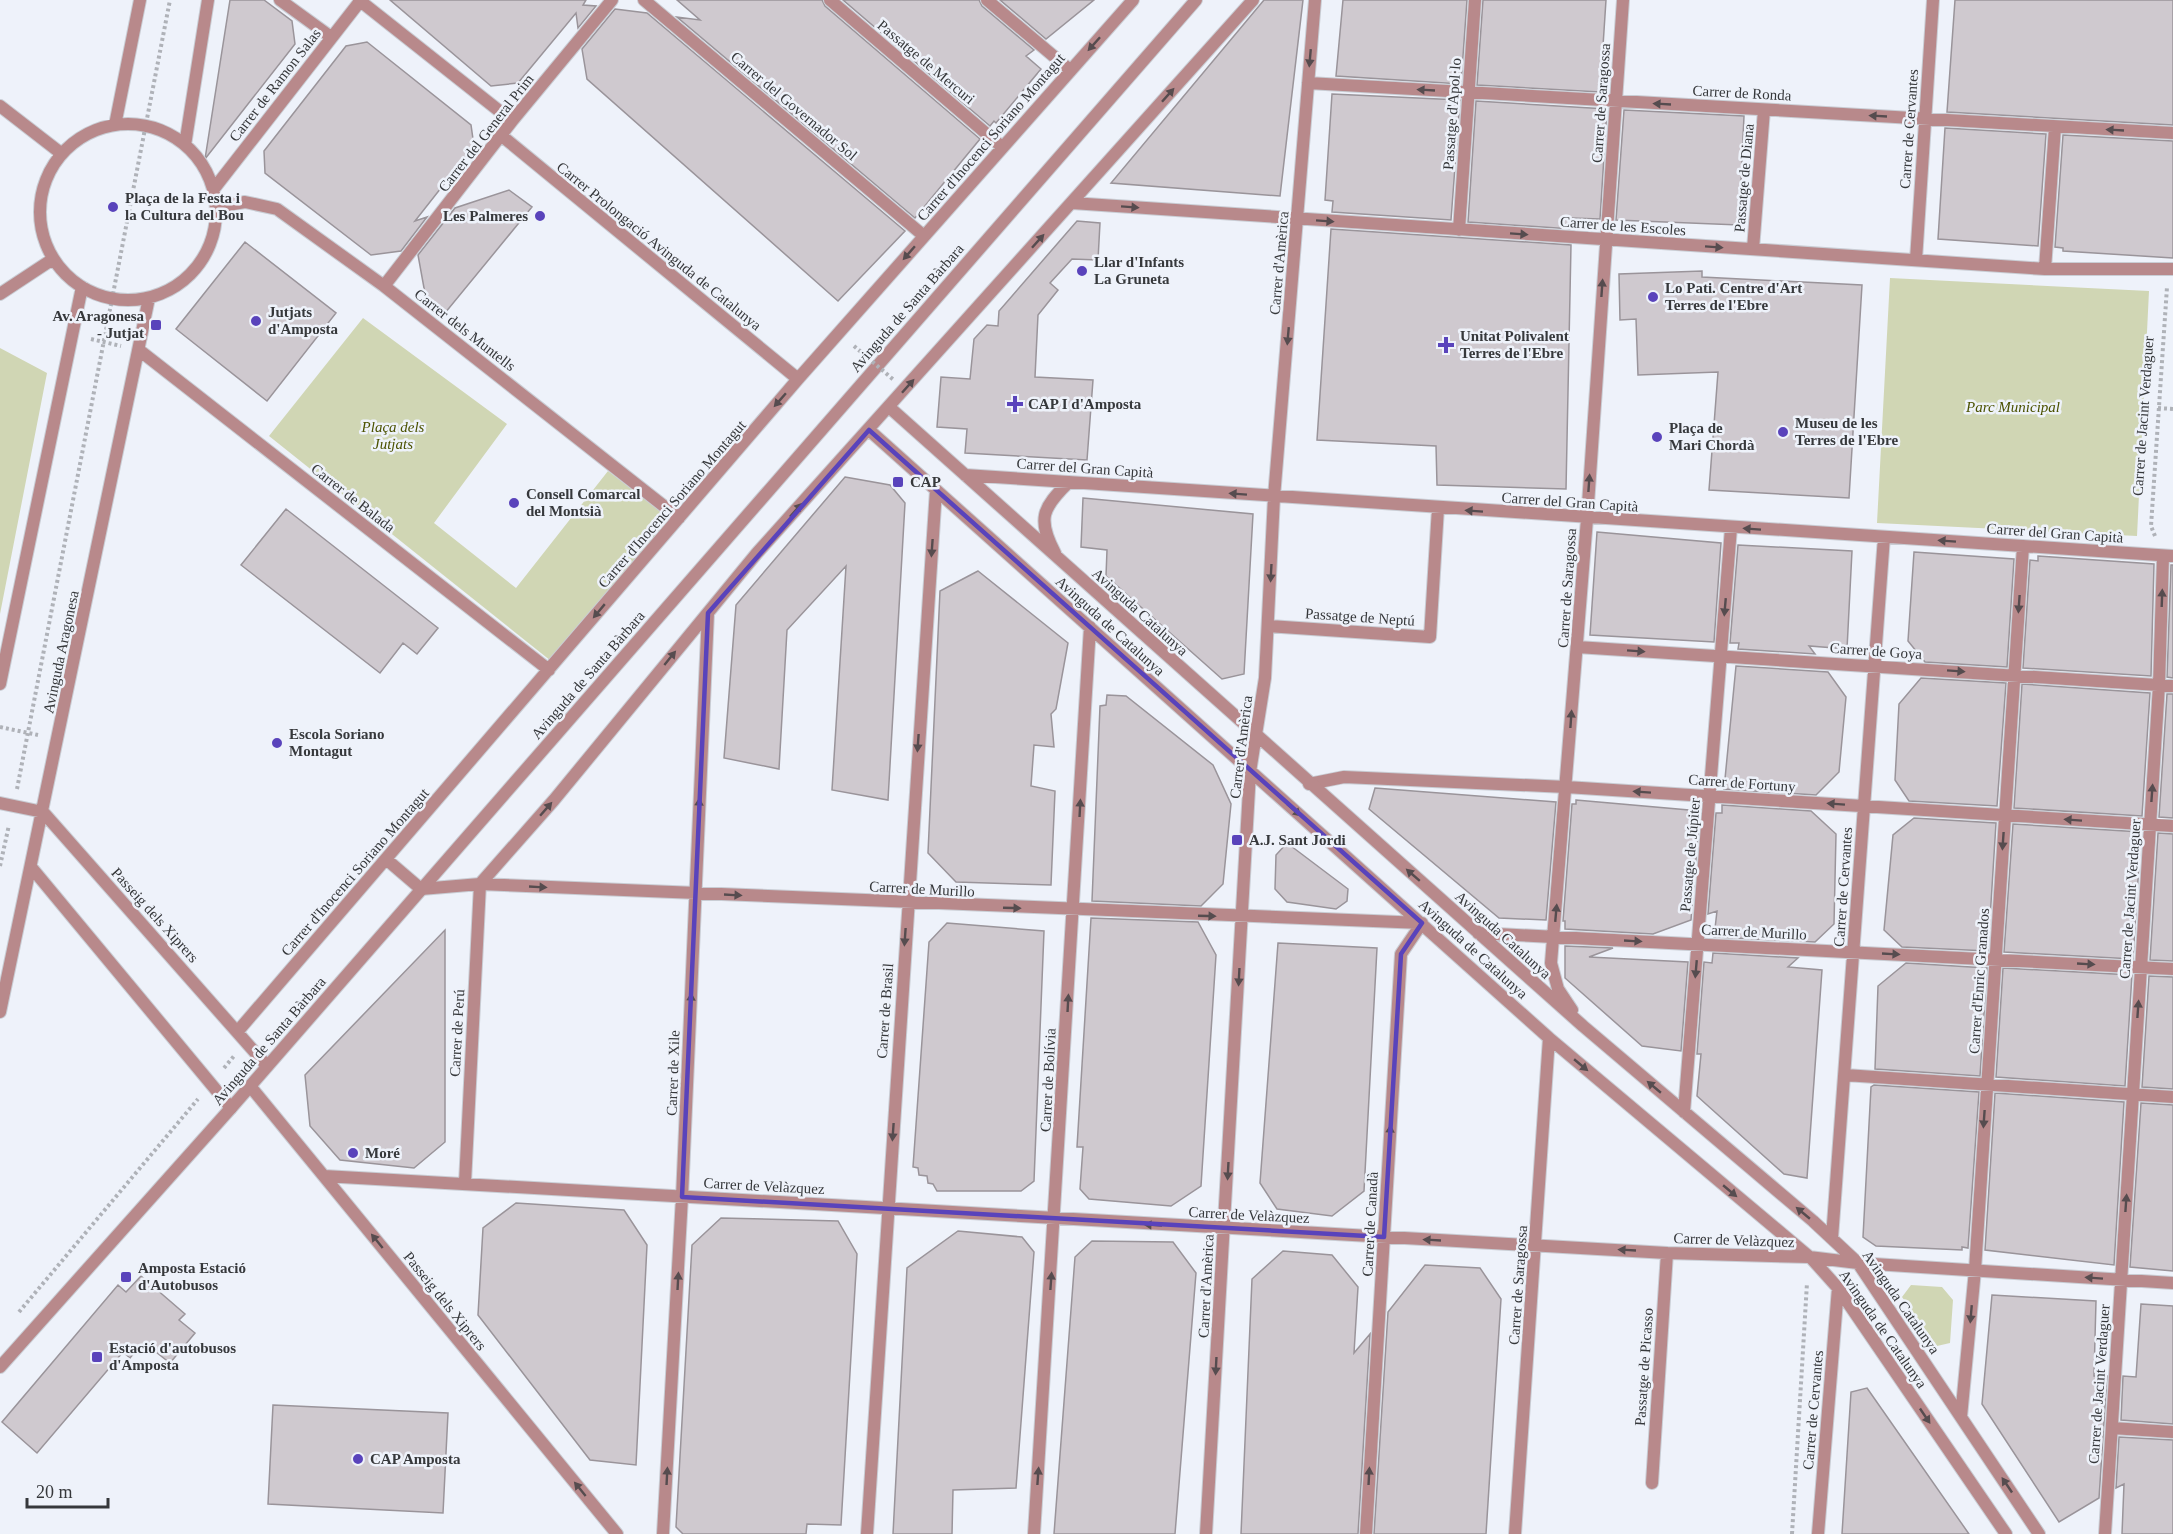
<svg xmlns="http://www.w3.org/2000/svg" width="2173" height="1534" font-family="'Times New Roman',serif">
<rect width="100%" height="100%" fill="#eef2fa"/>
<path fill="#d0d6b4" d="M1890,278L2149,291L2137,536L1877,523Z
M363,318L507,424L434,523L516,588L608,471L671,519L551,661L269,436Z
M0,348L47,373L0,614Z
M1911,1285L1942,1287L1953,1300L1950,1343L1937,1346L1902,1297Z"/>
<path fill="#cfc9cf" stroke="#9a949a" stroke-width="1.5" d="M230,0H264L292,21L295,44L205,159Z
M390,0H586L583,5L596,6L578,28L576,13L518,83L491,86Z
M677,0H822L825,6L980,139L915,218L677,17L700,20Z
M843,0H979L982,6L1034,50L1026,56L1041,69L996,123L994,121L990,126Z
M1000,0H1094L1046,39Z
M1264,0H1303L1280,196L1111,183Z
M1343,0H1467L1461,84L1336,76Z
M1483,0H1606L1600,92L1477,85Z
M1955,0H2173V125L1947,112Z
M615,9L647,13L905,231L838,301L587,79L582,49Z
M367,42L471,125L474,146L415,221L427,217L401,251L371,255L265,173L264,151L346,46Z
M1332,94L1460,100L1451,220L1332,212L1333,201L1325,200Z
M1476,101L1607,109L1600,219L1572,218V229L1468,222Z
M1624,110L1744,116L1739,225L1616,220Z
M1945,128L2046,134L2038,246L1938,239Z
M2063,135L2173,141V258L2063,251V248L2055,247Z
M509,190L532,207L445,313L426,299L418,255L455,208Z
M1077,221L1100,223L1098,260L1072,259L1050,283L1058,290L1038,315L1035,377L1093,380L1087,460L965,453L967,429L937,427L941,377L970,379L974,339L987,325L998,326L999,311Z
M1331,229L1571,245L1566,489L1437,485L1436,446L1317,440Z
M245,242L336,313L267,401L176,329Z
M1702,271V277L1862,285L1849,498L1709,490L1718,372L1638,375L1636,319L1620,320L1619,274Z
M845,477L890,485L905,503L888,800L832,790L846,566L787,630L779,769L724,758L736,605Z
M1083,498L1253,514L1244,674L1222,679L1106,576L1107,550L1081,547Z
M286,509L438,628L417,654L403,643L380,673L241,565Z
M1597,532L1721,543L1714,642L1590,635Z
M1738,545L1852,551L1847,649L1809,646L1815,654L1738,649L1739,643H1730Z
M1914,552L2014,559L2007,667L1925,662L1908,641Z
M2038,556L2154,564L2151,676L2023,668L2030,560L2038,561Z
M2171,565H2173V678L2167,677Z
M978,571L1068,643L1056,709L1051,714L1054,747L1034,745L1031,786L1055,791L1051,885L956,882L928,853L940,591Z
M1736,666L1828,672L1846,697L1839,772L1816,795L1724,789Z
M1921,678L2006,683L1997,806L1909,801L1895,780L1899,704Z
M2022,684L2150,693L2142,816L2014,808Z
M2167,694H2173V818L2159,817Z
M1107,695L1126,696L1213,765L1231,804L1223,884L1201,906L1092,901L1100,706L1106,705Z
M1375,788L1556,802L1546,920L1499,918L1369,809Z
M1576,800L1700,811L1691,920L1653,934L1565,929V921H1563L1572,804H1576Z
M1722,805L1811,811L1836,834L1834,924L1815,942L1714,937L1717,911L1708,914L1716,813H1722Z
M1914,818L1996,823L1988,951L1902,947L1884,930L1893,835Z
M2013,824L2141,832L2133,959L2004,952Z
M2158,833L2173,834V961L2150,960Z
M1287,843L1348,889L1347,901L1336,909L1287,902L1275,889L1276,855Z
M1091,918L1198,922L1216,955L1201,1186L1171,1206L1089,1199L1080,1189L1083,1147H1077Z
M947,923L1044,931L1034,1181L1021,1191H937L933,1184L928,1183L927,1176L919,1175L918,1168L913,1167L929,942Z
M445,930V1142L414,1168L340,1160L310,1126L305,1075Z
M1278,943L1377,948L1364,1191L1332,1216L1277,1209L1260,1183Z
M1565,946L1613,948L1589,957L1688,962L1681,1051L1642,1046L1565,978Z
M1713,953L1798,958L1788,967L1822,970L1807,1178L1784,1174L1697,1096L1701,1054H1697L1704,962L1712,963Z
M1906,963L1987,968L1980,1076L1875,1069L1878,986Z
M2003,968L2132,975L2125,1086L1996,1077Z
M2149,976L2173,977V1089L2142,1087Z
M1874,1085L1979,1092L1968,1248L1962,1247V1250L1876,1246L1863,1237L1871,1087Z
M1995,1093L2124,1102L2114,1265L1985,1250Z
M2141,1103L2173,1105V1271L2130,1267Z
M516,1203L624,1210L647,1245L636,1465L590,1460L478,1315L483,1228Z
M721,1218L838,1221L857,1254L841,1525L807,1524L806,1534H683L676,1527L692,1245Z
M958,1231L1022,1237L1034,1252L1016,1488L953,1490L952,1534H893L907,1268Z
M1092,1241L1173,1242L1196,1273L1175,1534H1054L1075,1257Z
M1283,1251L1332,1255L1358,1287L1354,1353L1370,1334L1358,1534H1241L1252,1279Z
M1425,1265L1480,1268L1501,1299L1486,1534H1374L1388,1312Z
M141,1276L185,1314L179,1320L195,1333L170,1363L152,1349L149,1353L140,1346L130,1358L123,1352L37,1453L2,1422L118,1285L126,1292Z
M1992,1295L2096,1301L2094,1376H2107L2099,1498L2059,1522L1982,1404Z
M2141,1304L2173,1306V1424L2121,1420L2123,1376L2136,1377Z
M1867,1388L1969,1534H1842L1851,1392Z
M273,1405L448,1413L443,1513L268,1504Z
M2119,1437L2173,1440V1534H2122L2124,1484L2116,1488Z"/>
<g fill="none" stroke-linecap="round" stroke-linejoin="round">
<g stroke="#c9cdd4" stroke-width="14">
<path id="pedestrian" d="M1309,784L1344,777L1566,787"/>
</g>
<g stroke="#c9cdd4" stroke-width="14">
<path id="minor" d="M280,0L331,37
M359,0L512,121
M644,0L924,236
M830,0L1002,147
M987,0L1070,70
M1308,83L2173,133
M0,106L62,154
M40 212a88 88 0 1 1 176 0a88 88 0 1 1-176 0Z
M115,125L140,0
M502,136L798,379
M185,145L208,0
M213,190L361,0
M1072,203L2045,269H2173
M216,207L245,202L277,209L384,286L679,518
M1459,230L1475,0
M1753,249L1764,110
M1916,260L1933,0
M2045,269L2055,127
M384,286L512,121L612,0
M0,294L53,259
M139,350L549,670
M889,407L1583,1026L1813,1221L1858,1263L2039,1534
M869,430L1549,1038L1812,1259L1838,1288L2006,1534
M965,475L2173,556
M1055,553C1037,519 1042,508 1069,482
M1268,626L1430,637L1438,508
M1577,647L2173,686
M0,684L82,287
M1566,787L2173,826
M0,803L43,812
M43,812L267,1066
M386,859L421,889L480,884L1422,923
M31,867L231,1108
M480,884L554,800L757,553L1253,0
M1478,933L2173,969
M1572,1010L1558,989L1551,963L1587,519L1623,0
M0,1012L149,298
M238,1031L798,379L1133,0
M1845,1075L2173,1097
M250,1086L617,1534
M1684,1112L1731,528
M324,1176L1667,1253L1809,1257L1858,1263L2173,1283
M465,1183L480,884
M1832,1238L1884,537
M1961,1417L1975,1270L2023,546
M2112,1428L2173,1432
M1652,1483L1667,1253
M663,1534L682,1197L708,613
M867,1534L936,490
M1034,1534L1090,627
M1206,1534L1250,772L1265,678L1274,497L1315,0
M1366,1534L1401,954L1422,923
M1515,1534L1549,1038
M1818,1534L1838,1288
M2105,1534L2159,685L2163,556"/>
</g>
<g stroke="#c9cdd4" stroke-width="14">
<path id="tertiary" d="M0,1367L231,1108L1196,0"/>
</g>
<path stroke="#afb2b8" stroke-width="4" stroke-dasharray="3 3" stroke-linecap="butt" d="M91,339L121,346
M2158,408L2173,409
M2155,536L2151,526L2167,287
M0,727L38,735
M17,789L170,0
M0,866L9,825
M224,1068L234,1056
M19,1312L198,1099
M1792,1534L1807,1283"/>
<use href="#pedestrian" stroke="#b8898b" stroke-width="12"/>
<use href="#minor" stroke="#b8898b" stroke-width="12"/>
<use href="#tertiary" stroke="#b8898b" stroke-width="12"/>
<path stroke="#afb2b8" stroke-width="4" stroke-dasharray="3 3" stroke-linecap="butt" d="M854,346L895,381"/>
</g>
<defs><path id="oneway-solid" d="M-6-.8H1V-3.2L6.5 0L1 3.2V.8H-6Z" transform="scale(1.5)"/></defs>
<g fill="#564c4f">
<use href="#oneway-solid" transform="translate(1094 44) rotate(132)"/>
<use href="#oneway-solid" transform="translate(1310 58) rotate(95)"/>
<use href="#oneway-solid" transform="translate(1426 90) rotate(-177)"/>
<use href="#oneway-solid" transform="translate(1168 95) rotate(-48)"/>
<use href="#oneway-solid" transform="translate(1662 104) rotate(-177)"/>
<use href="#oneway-solid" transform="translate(1878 116) rotate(-177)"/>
<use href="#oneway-solid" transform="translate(2115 130) rotate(-177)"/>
<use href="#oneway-solid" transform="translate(1130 207) rotate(4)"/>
<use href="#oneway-solid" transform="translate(1325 221) rotate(4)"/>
<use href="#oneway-solid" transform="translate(1519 234) rotate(4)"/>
<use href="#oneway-solid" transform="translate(1038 241) rotate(-48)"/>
<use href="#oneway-solid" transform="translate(1714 247) rotate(4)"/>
<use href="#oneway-solid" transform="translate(909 253) rotate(131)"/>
<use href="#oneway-solid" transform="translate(1602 288) rotate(-86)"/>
<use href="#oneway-solid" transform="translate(1288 336) rotate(95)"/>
<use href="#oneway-solid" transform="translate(908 386) rotate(-48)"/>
<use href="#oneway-solid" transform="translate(780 400) rotate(131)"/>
<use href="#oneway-solid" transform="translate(1589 483) rotate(-86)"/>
<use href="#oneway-solid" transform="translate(1238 494) rotate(-176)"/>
<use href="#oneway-solid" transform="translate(796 510) rotate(-48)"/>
<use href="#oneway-solid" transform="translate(1474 511) rotate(-176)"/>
<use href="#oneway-solid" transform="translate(1752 529) rotate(-176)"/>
<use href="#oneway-solid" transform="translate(1947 541) rotate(-176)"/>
<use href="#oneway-solid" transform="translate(932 548) rotate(94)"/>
<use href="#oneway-solid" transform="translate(1271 573) rotate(93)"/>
<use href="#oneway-solid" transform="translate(2162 598) rotate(-88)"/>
<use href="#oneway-solid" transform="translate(2019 604) rotate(94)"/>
<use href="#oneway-solid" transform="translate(1725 607) rotate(95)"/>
<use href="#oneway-solid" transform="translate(599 611) rotate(130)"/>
<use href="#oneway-solid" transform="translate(1636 651) rotate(4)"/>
<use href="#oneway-solid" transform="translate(670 658) rotate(-51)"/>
<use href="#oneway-solid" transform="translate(1956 671) rotate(4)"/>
<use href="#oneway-solid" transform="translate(1571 719) rotate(-86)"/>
<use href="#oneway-solid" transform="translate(918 743) rotate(94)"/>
<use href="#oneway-solid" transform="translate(1642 792) rotate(-176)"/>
<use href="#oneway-solid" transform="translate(2152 793) rotate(-86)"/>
<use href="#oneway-solid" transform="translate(1836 804) rotate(-176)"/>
<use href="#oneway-solid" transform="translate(699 807) rotate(-88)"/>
<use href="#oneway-solid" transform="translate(1080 808) rotate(-87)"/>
<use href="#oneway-solid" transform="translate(546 809) rotate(-49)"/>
<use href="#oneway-solid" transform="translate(1294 810) rotate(41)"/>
<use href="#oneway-solid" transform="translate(2073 820) rotate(-176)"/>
<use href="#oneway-solid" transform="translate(2003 841) rotate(94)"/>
<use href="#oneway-solid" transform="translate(1413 875) rotate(-139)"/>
<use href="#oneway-solid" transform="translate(538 887) rotate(3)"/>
<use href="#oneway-solid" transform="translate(733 895) rotate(3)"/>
<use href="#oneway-solid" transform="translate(1012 908) rotate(2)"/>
<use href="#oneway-solid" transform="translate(1556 913) rotate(-85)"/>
<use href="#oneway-solid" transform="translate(1207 916) rotate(2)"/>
<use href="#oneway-solid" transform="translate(905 937) rotate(94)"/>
<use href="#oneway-solid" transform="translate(1633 941) rotate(3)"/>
<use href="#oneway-solid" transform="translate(1891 954) rotate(3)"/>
<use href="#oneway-solid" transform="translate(2086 964) rotate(3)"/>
<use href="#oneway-solid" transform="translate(1696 969) rotate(95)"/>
<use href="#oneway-solid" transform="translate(1239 977) rotate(93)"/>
<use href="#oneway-solid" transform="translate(691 1002) rotate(-88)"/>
<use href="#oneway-solid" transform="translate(1068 1003) rotate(-87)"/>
<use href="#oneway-solid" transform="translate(2138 1009) rotate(-86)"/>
<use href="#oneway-solid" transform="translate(1581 1065) rotate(40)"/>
<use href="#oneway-solid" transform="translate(1654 1087) rotate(-140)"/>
<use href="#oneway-solid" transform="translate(1984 1119) rotate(94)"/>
<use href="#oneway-solid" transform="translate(893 1132) rotate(94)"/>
<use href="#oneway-solid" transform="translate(1390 1134) rotate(-87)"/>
<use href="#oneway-solid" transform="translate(1228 1171) rotate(93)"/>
<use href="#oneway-solid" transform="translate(1730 1191) rotate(40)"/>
<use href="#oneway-solid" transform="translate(2126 1203) rotate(-86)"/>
<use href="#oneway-solid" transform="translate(1803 1213) rotate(-140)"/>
<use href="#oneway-solid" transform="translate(1153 1225) rotate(-177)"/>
<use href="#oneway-solid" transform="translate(1432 1240) rotate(-177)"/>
<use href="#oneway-solid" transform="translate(377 1241) rotate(-129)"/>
<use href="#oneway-solid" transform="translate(1627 1250) rotate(-177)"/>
<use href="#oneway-solid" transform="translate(2094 1278) rotate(-176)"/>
<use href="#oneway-solid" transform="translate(678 1281) rotate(-87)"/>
<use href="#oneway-solid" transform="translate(1051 1281) rotate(-86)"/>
<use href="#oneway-solid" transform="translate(1971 1314) rotate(95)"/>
<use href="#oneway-solid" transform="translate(1216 1366) rotate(93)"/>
<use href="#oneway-solid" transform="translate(1925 1416) rotate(56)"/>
<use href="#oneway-solid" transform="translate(667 1476) rotate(-87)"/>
<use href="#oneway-solid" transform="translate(1038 1476) rotate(-86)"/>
<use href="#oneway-solid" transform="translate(1369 1476) rotate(-87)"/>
<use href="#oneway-solid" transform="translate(2007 1485) rotate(-124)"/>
<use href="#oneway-solid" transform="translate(580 1489) rotate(-129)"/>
</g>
<path fill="none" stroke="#5943bb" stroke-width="4.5" stroke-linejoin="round" d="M869,430L1422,923L1401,954L1384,1237L682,1197L708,613Z"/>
<g fill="#5943bb" stroke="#eef2fa" stroke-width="2">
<circle cx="113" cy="207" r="6"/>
<circle cx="540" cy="216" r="6"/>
<circle cx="1082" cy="271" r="6"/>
<circle cx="1653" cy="297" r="6"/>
<circle cx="256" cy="321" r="6"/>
<rect x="150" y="319" width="12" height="12" rx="3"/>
<path d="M1443 336h6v6h6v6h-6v6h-6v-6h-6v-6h6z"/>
<path d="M1012 395h6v6h6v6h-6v6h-6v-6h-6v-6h6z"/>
<circle cx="1783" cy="432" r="6"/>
<circle cx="1657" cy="437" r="6"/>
<rect x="892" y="476" width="12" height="12" rx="3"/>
<circle cx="514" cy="503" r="6"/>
<circle cx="277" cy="743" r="6"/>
<rect x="1231" y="834" width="12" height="12" rx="3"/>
<circle cx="353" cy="1153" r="6"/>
<rect x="120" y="1271" width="12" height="12" rx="3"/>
<rect x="91" y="1351" width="12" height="12" rx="3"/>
<circle cx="358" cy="1459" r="6"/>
</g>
<g text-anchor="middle" stroke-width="5" stroke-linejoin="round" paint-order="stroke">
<g font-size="15" fill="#36383b" stroke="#eef2fa">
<text transform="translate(926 62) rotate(40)" y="5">Passatge de Mercuri</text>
<text transform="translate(275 85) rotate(-52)" y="5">Carrer de Ramon Salas</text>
<text transform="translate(1742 93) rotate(3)" y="5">Carrer de Ronda</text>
<text transform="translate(1601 103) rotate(-86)" y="5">Carrer de Saragossa</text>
<text transform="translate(794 106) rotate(40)" y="5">Carrer del Governador Sol</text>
<text transform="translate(1452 114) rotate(-86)" y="5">Passatge d'Apol·lo</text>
<text transform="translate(1909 129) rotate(-86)" y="5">Carrer de Cervantes</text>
<text transform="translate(486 133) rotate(-52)" y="5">Carrer del General Prim</text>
<text transform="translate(991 137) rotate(-49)" y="5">Carrer d'Inocenci Soriano Montagut</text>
<text transform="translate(1744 178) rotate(-85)" y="5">Passatge de Diana</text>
<text transform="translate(1623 226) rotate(4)" y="5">Carrer de les Escoles</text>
<text transform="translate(659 246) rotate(39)" y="5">Carrer Prolongació Avinguda de Catalunya</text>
<text transform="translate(1279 263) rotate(-85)" y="5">Carrer d'Amèrica</text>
<text transform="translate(907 308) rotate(-49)" y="5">Avinguda de Santa Bàrbara</text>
<text transform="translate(465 330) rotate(38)" y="5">Carrer dels Muntells</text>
<text transform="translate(2143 416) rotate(-86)" y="5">Carrer de Jacint Verdaguer</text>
<text transform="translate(1085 468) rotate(4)" y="5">Carrer del Gran Capità</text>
<text transform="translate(353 498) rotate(38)" y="5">Carrer de Balada</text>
<text transform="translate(1570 502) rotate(4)" y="5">Carrer del Gran Capità</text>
<text transform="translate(672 504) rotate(-49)" y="5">Carrer d'Inocenci Soriano Montagut</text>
<text transform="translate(2055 533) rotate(4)" y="5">Carrer del Gran Capità</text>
<text transform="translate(1567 588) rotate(-86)" y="5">Carrer de Saragossa</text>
<text transform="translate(1140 612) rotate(42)" y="5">Avinguda Catalunya</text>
<text transform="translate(1360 617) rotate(4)" y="5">Passatge de Neptú</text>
<text transform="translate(1110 626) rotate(42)" y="5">Avinguda de Catalunya</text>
<text transform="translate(1876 651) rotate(4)" y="5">Carrer de Goya</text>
<text transform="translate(61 652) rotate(-78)" y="5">Avinguda Aragonesa</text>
<text transform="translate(588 675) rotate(-49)" y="5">Avinguda de Santa Bàrbara</text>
<text transform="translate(1241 747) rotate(-83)" y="5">Carrer d'Amèrica</text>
<text transform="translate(1742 783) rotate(4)" y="5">Carrer de Fortuny</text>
<text transform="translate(1690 855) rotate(-85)" y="5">Passatge de Júpiter</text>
<text transform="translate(355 872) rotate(-49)" y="5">Carrer d'Inocenci Soriano Montagut</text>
<text transform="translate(1843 887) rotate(-86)" y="5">Carrer de Cervantes</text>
<text transform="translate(922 889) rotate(3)" y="5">Carrer de Murillo</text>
<text transform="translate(2130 899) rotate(-86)" y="5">Carrer de Jacint Verdaguer</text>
<text transform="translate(155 915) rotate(48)" y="5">Passeig dels Xiprers</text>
<text transform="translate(1754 932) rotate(3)" y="5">Carrer de Murillo</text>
<text transform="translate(1503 935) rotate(42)" y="5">Avinguda Catalunya</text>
<text transform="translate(1473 949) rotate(42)" y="5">Avinguda de Catalunya</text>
<text transform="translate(1979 981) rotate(-86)" y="5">Carrer d'Enric Granados</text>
<text transform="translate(885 1011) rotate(-86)" y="5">Carrer de Brasil</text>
<text transform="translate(457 1033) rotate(-87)" y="5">Carrer de Perú</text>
<text transform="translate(269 1041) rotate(-49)" y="5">Avinguda de Santa Bàrbara</text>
<text transform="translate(673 1073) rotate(-88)" y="5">Carrer de Xile</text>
<text transform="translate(1048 1080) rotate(-87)" y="5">Carrer de Bolívia</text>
<text transform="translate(764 1186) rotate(3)" y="5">Carrer de Velàzquez</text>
<text transform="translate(1249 1215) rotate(3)" y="5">Carrer de Velàzquez</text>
<text transform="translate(1370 1224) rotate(-87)" y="5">Carrer de Canadà</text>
<text transform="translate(1734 1240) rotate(2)" y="5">Carrer de Velàzquez</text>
<text transform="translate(1518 1285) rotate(-86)" y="5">Carrer de Saragossa</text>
<text transform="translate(1206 1286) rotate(-87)" y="5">Carrer d'Amèrica</text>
<text transform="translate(445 1301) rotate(51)" y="5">Passeig dels Xiprers</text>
<text transform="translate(1901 1302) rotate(55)" y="5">Avinguda Catalunya</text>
<text transform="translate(1883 1329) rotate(55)" y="5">Avinguda de Catalunya</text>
<text transform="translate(1644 1367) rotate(-86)" y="5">Passatge de Picasso</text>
<text transform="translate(2099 1384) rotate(-86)" y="5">Carrer de Jacint Verdaguer</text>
<text transform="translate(1813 1410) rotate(-85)" y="5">Carrer de Cervantes</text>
</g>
<g font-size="15" font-weight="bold" fill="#36383b" stroke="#eef2fa" text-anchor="start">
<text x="125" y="203">Plaça de la Festa i<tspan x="125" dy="17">la Cultura del Bou</tspan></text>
<text x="528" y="221" text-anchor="end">Les Palmeres</text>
<text x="1094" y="267">Llar d'Infants<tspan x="1094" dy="17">La Gruneta</tspan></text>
<text x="1665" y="293">Lo Pati. Centre d'Art<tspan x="1665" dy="17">Terres de l'Ebre</tspan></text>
<text x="268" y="317">Jutjats<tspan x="268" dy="17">d'Amposta</tspan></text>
<text x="144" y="321" text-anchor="end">Av. Aragonesa<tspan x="144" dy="17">- Jutjat</tspan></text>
<text x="1460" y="341">Unitat Polivalent<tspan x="1460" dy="17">Terres de l'Ebre</tspan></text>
<text x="1028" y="409">CAP I d'Amposta</text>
<text x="1795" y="428">Museu de les<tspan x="1795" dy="17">Terres de l'Ebre</tspan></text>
<text x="1669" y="433">Plaça de<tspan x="1669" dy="17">Mari Chordà</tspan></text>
<text x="910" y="487">CAP</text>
<text x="526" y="499">Consell Comarcal<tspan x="526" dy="17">del Montsià</tspan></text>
<text x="289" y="739">Escola Soriano<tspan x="289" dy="17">Montagut</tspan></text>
<text x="1249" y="845">A.J. Sant Jordi</text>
<text x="365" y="1158">Moré</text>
<text x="138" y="1273">Amposta Estació<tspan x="138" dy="17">d'Autobusos</tspan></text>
<text x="109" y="1353">Estació d'autobusos<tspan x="109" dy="17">d'Amposta</tspan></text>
<text x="370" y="1464">CAP Amposta</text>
</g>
<g font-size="15" font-style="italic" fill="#4b5200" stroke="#eef2fa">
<text x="2013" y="412">Parc Municipal</text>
<text x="393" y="432">Plaça dels<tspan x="393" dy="17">Jutjats</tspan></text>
</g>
</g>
<path d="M27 1498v9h81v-9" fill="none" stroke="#36383b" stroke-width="3"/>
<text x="36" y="1498" font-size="18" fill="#36383b" stroke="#eef2fa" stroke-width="4.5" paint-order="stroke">20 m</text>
</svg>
